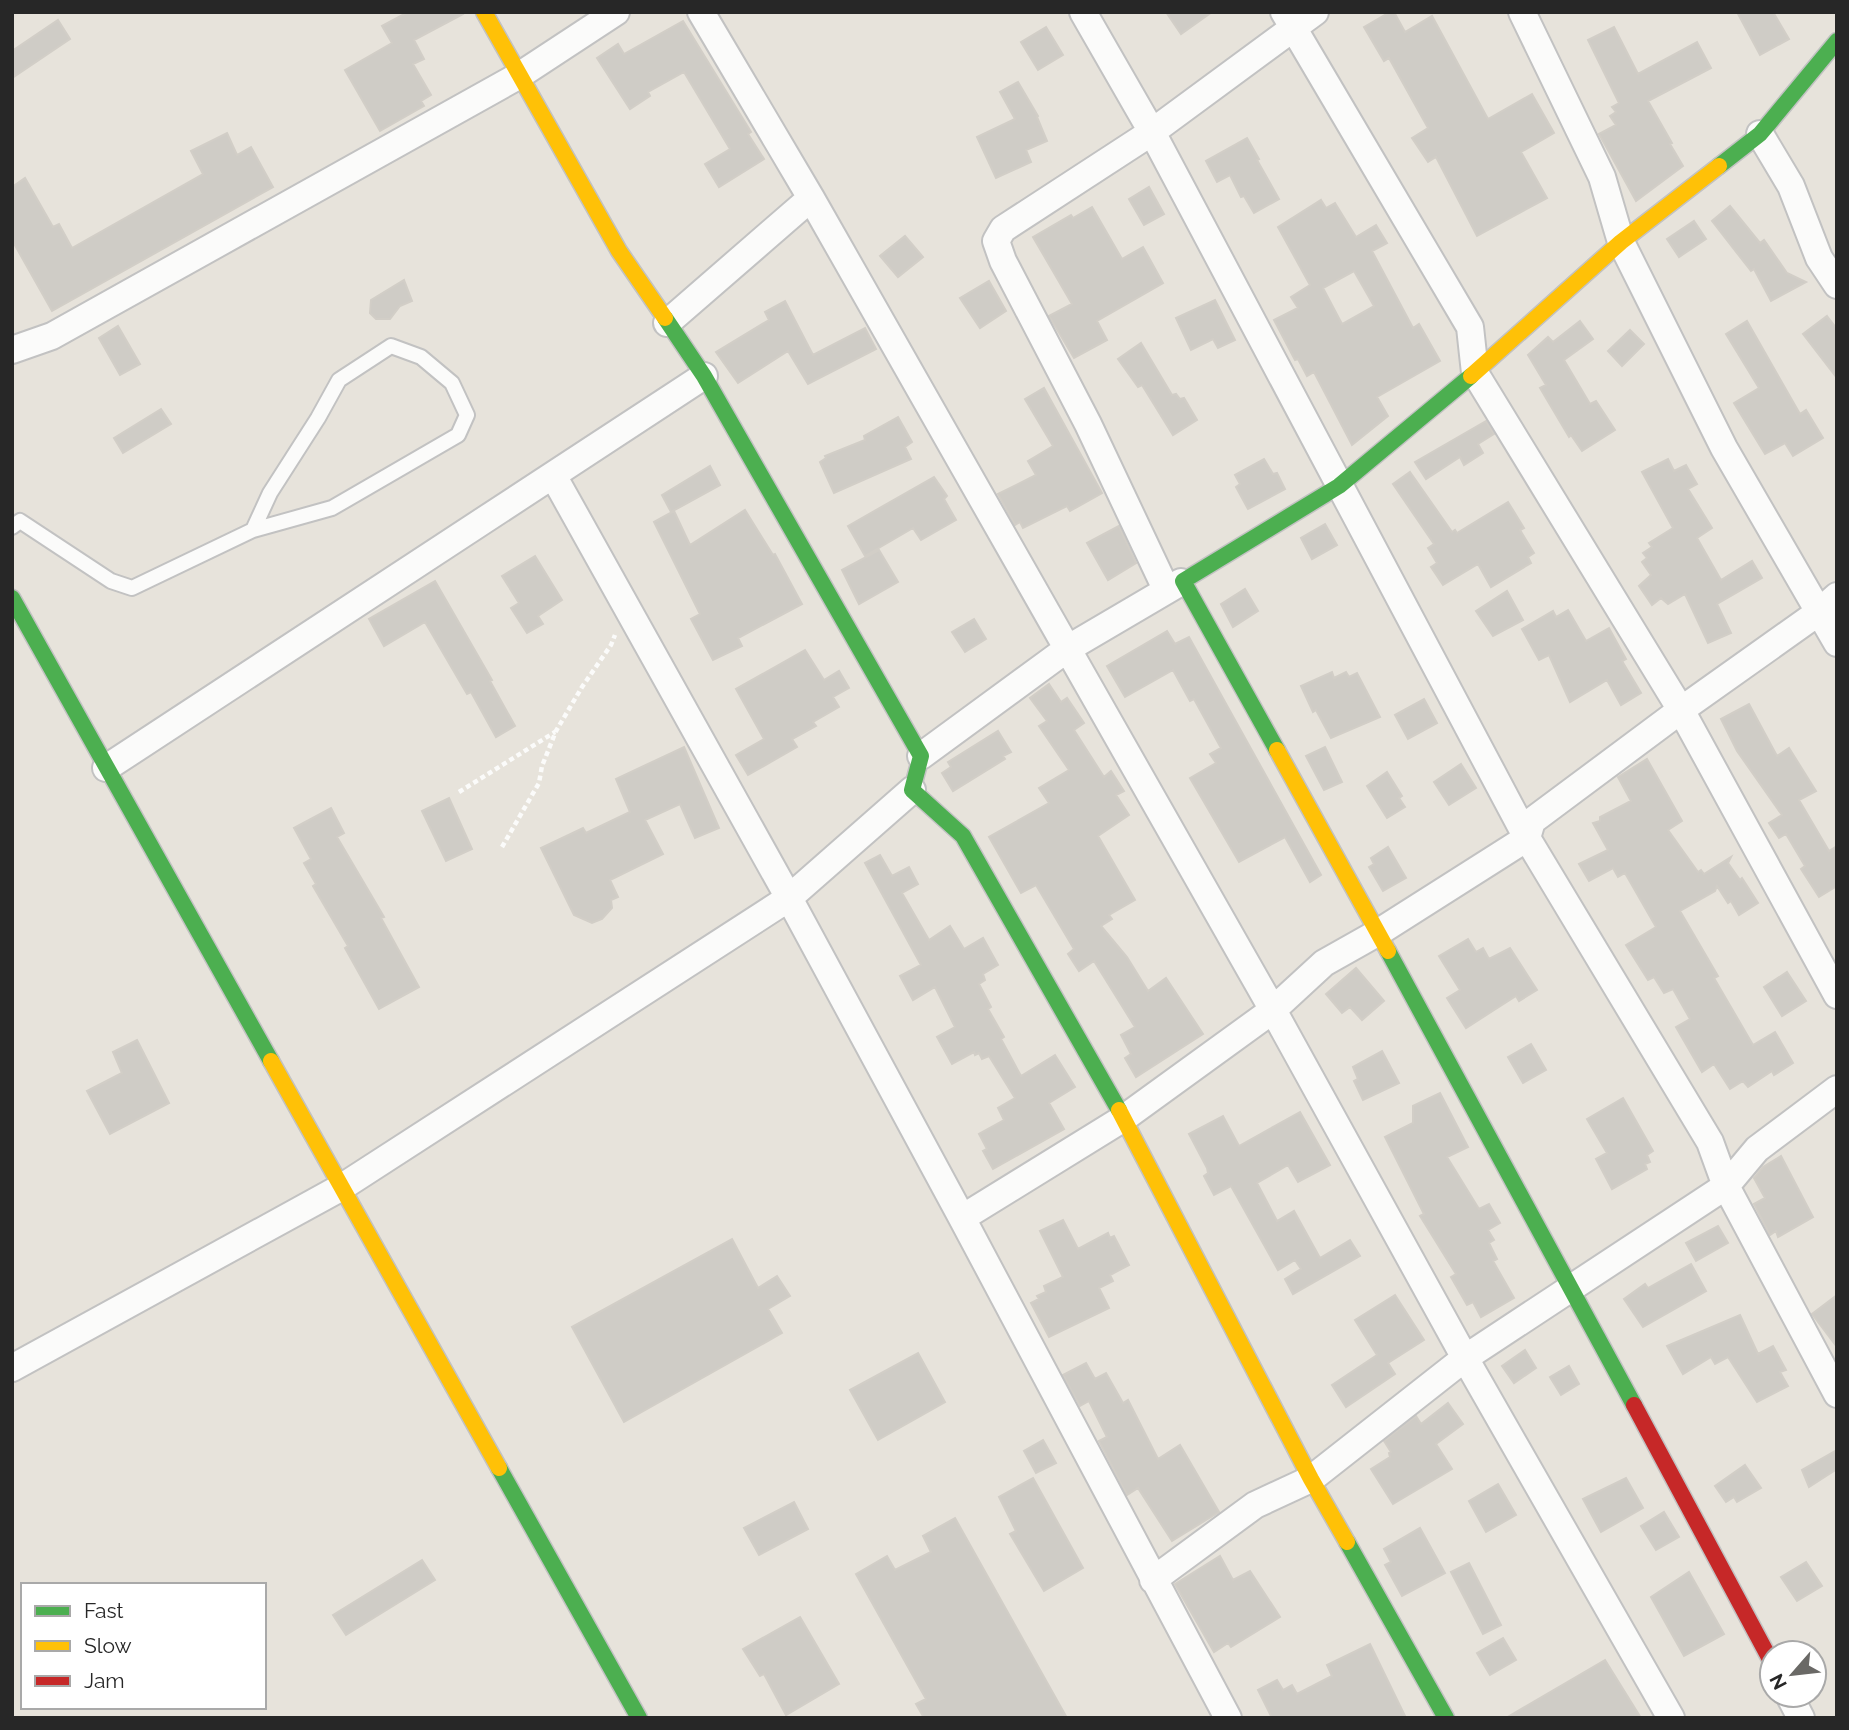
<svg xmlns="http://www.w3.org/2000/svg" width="1849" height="1730" font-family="Raleway,sans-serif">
<rect width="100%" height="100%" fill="#e7e3db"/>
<path fill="#cfccc6" stroke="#d2cec7" stroke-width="2" fill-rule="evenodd" d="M408,12H462L463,14L414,40L424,59L413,64L431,95L421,101L424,106L380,131L345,70L392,43L382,26Z
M1166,12H1212L1181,34Z
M1390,12H1394L1405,32L1432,16L1488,119L1532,94L1554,133L1521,152L1547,198L1477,236L1436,157L1428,162L1412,138L1428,128L1389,58L1384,61L1364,27Z
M1737,12H1773L1789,39L1760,55Z
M58,20L70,39L12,78V51Z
M683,21L751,132L748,134L764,159L719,187L705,164L730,149L684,72L648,92L650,96L630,109L597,58L618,44L624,54Z
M1046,27L1063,55L1038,70L1021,42Z
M1614,27L1638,74L1697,42L1711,68L1648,101L1672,143L1670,144L1683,166L1636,201L1599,134L1616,125L1610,116L1616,112L1612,107L1619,103L1588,40Z
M1018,82L1038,116L1037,117L1047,141L1026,150L1031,162L996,178L977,137L1015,119L1000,92Z
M227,133L237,155L251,147L273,187L52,311L12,240V187L25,178L53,227L59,224L72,248L203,174L191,151Z
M1247,138L1259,159L1257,160L1279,199L1254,213L1244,196L1241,197L1230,175L1217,182L1206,161Z
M1149,187L1164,214L1144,225L1129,199Z
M1321,200L1326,208L1335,203L1356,237L1376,225L1387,243L1372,251L1413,328L1419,324L1440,361L1377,397L1388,416L1352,445L1314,372L1307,376L1298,359L1295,360L1274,320L1298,308L1291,297L1310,285L1278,227ZM1354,271L1374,306L1342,324L1323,288Z
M1730,206L1760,243L1764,240L1787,273L1806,282L1771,301L1754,269L1751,271L1712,221Z
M1092,207L1122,259L1143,247L1163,283L1097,321L1107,340L1074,358L1049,316L1072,304L1033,237L1071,215L1073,218Z
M1694,221L1706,239L1679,257L1667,239Z
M905,236L923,257L898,277L880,256Z
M404,280L412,301L400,306L390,319H376L370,313L371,300Z
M989,281L1006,311L980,328L960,298Z
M1215,300L1235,340L1218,348L1213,339L1191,350L1176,318Z
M785,301L813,355L865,328L876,349L808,384L788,351L738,383L716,352L769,320L765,312Z
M1827,316L1837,329V378L1803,334Z
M1580,321L1593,339L1564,360L1590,404L1596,401L1615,430L1582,451L1571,435L1569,437L1540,388L1546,385L1528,355L1548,337L1553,342Z
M1747,321L1800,414L1806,410L1823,438L1793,456L1785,443L1765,454L1734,403L1759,388L1726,334Z
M118,326L140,364L120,375L99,338Z
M1630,330L1644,344L1622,366L1608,351Z
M1141,343L1172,395L1176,394L1180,399L1184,398L1197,420L1173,435L1142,385L1138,387L1118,359Z
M1044,388L1102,493L1070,511L1067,506L1023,528L1020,522L1015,525L998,494L1036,475L1028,461L1053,446L1025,399Z
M161,409L171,424L123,453L114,438Z
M898,417L912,442L905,447L911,459L834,493L820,462L826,458L825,456L865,440L864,436Z
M1486,421L1494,434L1478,444L1483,453L1464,465L1460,457L1426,479L1415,462Z
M1264,459L1273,474L1277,473L1285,489L1248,509L1236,487L1240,484L1235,475Z
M1668,459L1674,471L1686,465L1697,484L1688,489L1712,528L1697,538L1721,580L1752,561L1762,578L1717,604L1731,633L1708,643L1685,594L1668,604L1661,598L1652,605L1639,586L1651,575L1642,562L1647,558L1643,553L1652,547L1649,543L1673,528L1642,472Z
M710,466L720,485L671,512L662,495Z
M1410,472L1452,532L1455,530L1457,533L1508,502L1524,528L1520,530L1534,553L1528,557L1531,563L1491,587L1478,564L1443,585L1431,567L1437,563L1428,548L1434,544L1393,484Z
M934,477L947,496L944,499L956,520L921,540L913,528L865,556L848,526Z
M745,510L773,555L775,554L802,604L738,638L742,646L713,660L691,619L700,614L654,522L674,511L690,545Z
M1325,524L1337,545L1312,559L1301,538Z
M1119,526L1136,563L1108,580L1087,543Z
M879,550L898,582L859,604L842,570Z
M535,556L562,600L538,616L543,624L527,633L511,608L519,603L502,576Z
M435,581L492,680L490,681L515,726L496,737L471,692L467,694L425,622L384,646L369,619Z
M1245,589L1258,611L1233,627L1221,604Z
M1507,591L1523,620L1493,636L1476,611Z
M1568,610L1586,641L1609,628L1626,659L1622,661L1641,693L1621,705L1607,680L1570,702L1549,655L1539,660L1522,629L1553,611L1556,617Z
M974,619L986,639L965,652L952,632Z
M1167,631L1175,644L1189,637L1321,875L1310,882L1285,837L1239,862L1190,778L1216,763L1210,754L1221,748L1194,699L1190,701L1173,670L1125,697L1107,666Z
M805,650L824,680L839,671L849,688L833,697L839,707L813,722L816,726L792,739L797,747L748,775L736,755L764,739L736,689Z
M1332,672L1334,678L1346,672L1349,677L1357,673L1380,717L1331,738L1316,710L1313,712L1301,686Z
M1049,684L1061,702L1067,698L1084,723L1074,730L1104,777L1111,771L1124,791L1116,795L1129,815L1098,836L1135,900L1109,915L1112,919L1101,926L1127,957L1148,991L1166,978L1203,1034L1136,1077L1125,1058L1131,1054L1121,1035L1135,1027L1094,961L1079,971L1068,954L1074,949L1036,885L1021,893L989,837L1049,803L1039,788L1069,770L1039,726L1047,721L1030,698Z
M1424,699L1437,723L1408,739L1395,715Z
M1749,704L1777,756L1789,748L1816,791L1799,800L1829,851L1837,846V886L1819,897L1801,869L1805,866L1786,834L1779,838L1769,823L1782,815L1737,751L1721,719Z
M998,731L1011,752L1003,756L1005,759L953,791L942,773L951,767L948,762Z
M684,747L719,828L695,838L680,804L645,820L663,854L610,880L618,897L611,900L612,908L602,919L592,923L574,915L541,848L583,828L586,833L630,812L616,779Z
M1325,747L1342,782L1324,790L1306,756Z
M1647,759L1682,821L1668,830L1698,872L1701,870L1704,874L1731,857L1728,863L1740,880L1742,878L1758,903L1739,915L1731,901L1728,903L1717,886L1715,891L1680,911L1718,976L1714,978L1753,1045L1775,1032L1793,1063L1774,1075L1772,1071L1748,1087L1743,1081L1730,1089L1714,1064L1702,1072L1676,1027L1690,1019L1673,989L1664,993L1654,977L1648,980L1626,945L1656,927L1625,873L1618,877L1613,868L1589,881L1579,864L1608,850L1593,823L1600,821V817L1631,801L1618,777Z
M1461,764L1476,788L1449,805L1434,782Z
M1387,772L1402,796L1399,798L1405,807L1387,818L1367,786Z
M449,798L472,849L446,861L422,811Z
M331,808L344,833L337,837L384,917L381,918L419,987L379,1009L345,948L348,946L313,886L316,884L304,863L311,859L294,828Z
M1388,847L1406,878L1383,891L1369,867L1374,864L1371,858Z
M880,855L892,876L909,867L918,884L902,893L929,940L950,926L964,949L983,938L998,965L983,974L985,980L979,984L991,1007L988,1009L1004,1037L1001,1039L1021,1076L1055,1055L1075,1087L1049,1103L1064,1129L993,1169L983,1151L987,1149L979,1134L1004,1120L998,1108L1015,1098L989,1056L982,1059L979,1053L975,1055L974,1052L952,1064L937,1037L955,1027L935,987L913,1000L900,976L921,965L865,863Z
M1468,939L1476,952L1483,948L1489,959L1510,948L1537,990L1519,1001L1516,996L1466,1028L1447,998L1460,990L1439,956Z
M1356,968L1384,1001L1362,1020L1350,1007L1342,1013L1326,994Z
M1787,972L1806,1001L1782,1016L1764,987Z
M137,1040L169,1103L110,1134L87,1091L122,1073L113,1052Z
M1531,1044L1546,1070L1523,1083L1508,1057Z
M1382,1051L1399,1083L1363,1100L1354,1081L1358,1079L1353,1067Z
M1440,1093L1468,1147L1447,1157L1479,1209L1489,1204L1500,1223L1488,1230L1494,1240L1489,1243L1497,1259L1493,1261L1514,1298L1481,1317L1473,1302L1467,1305L1451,1277L1456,1274L1420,1216L1424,1214L1385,1137L1413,1123V1106Z
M1623,1098L1653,1151L1647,1155L1650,1162L1645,1164L1647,1169L1612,1189L1596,1159L1607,1153L1587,1119Z
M1300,1112L1330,1165L1298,1182L1288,1165L1257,1183L1277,1221L1294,1211L1320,1258L1350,1240L1360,1256L1293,1294L1285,1279L1301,1269L1295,1260L1278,1270L1231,1186L1214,1195L1204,1176L1208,1173L1207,1168L1189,1134L1223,1116L1239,1146Z
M1781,1156L1813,1217L1778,1237L1776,1231L1770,1235L1754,1204L1765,1198L1754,1178L1763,1167Z
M1063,1220L1078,1249L1108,1233L1110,1238L1114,1236L1129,1265L1110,1275L1113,1281L1099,1288L1109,1308L1049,1337L1031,1303L1039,1299L1037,1296L1046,1292L1044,1286L1063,1277L1040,1231Z
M1718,1226L1728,1243L1696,1261L1686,1243Z
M732,1239L758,1288L777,1276L790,1296L768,1309L782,1333L624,1422L572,1327Z
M1691,1264L1706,1291L1643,1327L1624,1299L1645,1284L1648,1288Z
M1395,1295L1424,1340L1388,1363L1395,1374L1346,1407L1332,1385L1377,1355L1355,1320Z
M1837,1295V1347L1812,1314Z
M1740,1315L1758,1354L1773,1346L1786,1370L1780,1372L1788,1386L1757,1402L1728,1357L1715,1364L1711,1357L1683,1374L1667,1346Z
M1525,1350L1536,1368L1514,1383L1502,1366Z
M918,1353L945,1402L878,1440L850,1390Z
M1086,1363L1095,1379L1106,1373L1123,1403L1128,1400L1158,1459L1180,1445L1219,1512L1172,1541L1138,1488L1127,1495L1099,1441L1107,1437L1089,1401L1080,1406L1063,1375Z
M1569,1366L1579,1384L1561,1395L1550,1377Z
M1448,1403L1463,1424L1436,1444L1452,1469L1393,1504L1371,1469L1390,1457L1389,1453L1391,1452L1384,1441L1416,1416L1421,1424Z
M1043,1440L1056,1463L1036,1473L1024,1451Z
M1837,1450V1469L1809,1487L1802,1470Z
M1745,1465L1761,1488L1737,1502L1734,1497L1726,1502L1715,1486Z
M1033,1478L1083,1568L1044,1591L1010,1534L1016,1531L999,1497Z
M1626,1478L1643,1508L1601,1532L1583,1499Z
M1498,1484L1516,1515L1486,1532L1469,1501Z
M794,1502L808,1529L759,1555L744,1528Z
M1664,1512L1679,1537L1656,1550L1641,1526Z
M955,1518L1067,1718H924L916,1704L926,1699L856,1574L887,1556L895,1570L931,1552L923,1536Z
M1420,1528L1445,1573L1402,1596L1385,1565L1391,1562L1384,1549Z
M1220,1556L1233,1580L1250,1571L1280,1617L1231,1647L1228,1643L1214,1652L1175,1584Z
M422,1560L435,1580L346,1635L333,1615Z
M1806,1562L1822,1586L1797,1601L1781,1577Z
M1469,1563L1501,1625L1483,1634L1451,1572Z
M1689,1572L1724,1634L1684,1656L1651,1597Z
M800,1617L839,1684L786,1715L764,1674L760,1676L743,1649Z
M1503,1638L1516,1660L1490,1675L1477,1653Z
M1370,1644L1406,1718H1272L1258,1690L1277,1680L1283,1690L1292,1685L1297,1694L1332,1676L1327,1665Z
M1605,1660L1641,1718H1506Z"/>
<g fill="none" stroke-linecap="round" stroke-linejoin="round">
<g stroke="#c2c2c2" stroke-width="18">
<path id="lane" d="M12,527L20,521L111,581L132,588L253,530L332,508L458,435L467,415L452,383L421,357L391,346L339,380L318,418L270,493L253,530"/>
</g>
<g stroke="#c2c2c2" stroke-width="30">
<path id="street" d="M701,12L811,198L1273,1010L1465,1358L1671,1718
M1083,12L1152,132L1527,838L1710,1142L1726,1186L1837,1394
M1284,12L1470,327L1475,373L1681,710L1837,995
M1522,12L1602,177L1621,242L1724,448L1837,643
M1760,134L1791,186L1819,258L1837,285
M667,323L811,198
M12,350L52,336L520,75L616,12
M554,477L789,898L962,1218L1228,1718
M1166,589L1088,424L1003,261L996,241L1003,229L1152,132L1315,12
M921,756L1067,649L1181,582
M106,768L704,376
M962,1218L1124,1118L1273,1010L1324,963L1379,932L1527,838L1532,821L1681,710L1819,612L1837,596
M12,1368L342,1187L789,898L912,790
M1153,1580L1255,1505L1311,1479L1465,1358L1726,1186L1757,1149L1837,1089
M1789,1695L1801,1718"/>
</g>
<g stroke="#c2c2c2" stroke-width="19">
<path id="fast" d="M1719,166L1760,134L1837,41
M665,318L704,376L921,756L912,790L963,836L1119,1110
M12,598L271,1061
M1277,750L1183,581L1339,486L1471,376
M1388,951L1634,1405
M499,1468L639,1718
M1347,1542L1446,1718"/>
</g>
<g stroke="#c2c2c2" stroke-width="19">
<path id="slow" d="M484,12L619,251L665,318
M1471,376L1621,242L1719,166
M1277,750L1388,951
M271,1061L499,1468
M1119,1110L1311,1479L1347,1542"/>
</g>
<g stroke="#c2c2c2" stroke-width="19">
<path id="jam" d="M1634,1405L1772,1663"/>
</g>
<path stroke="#fbfbfa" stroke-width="4.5" stroke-dasharray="5 3.5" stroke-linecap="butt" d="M459,792L555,732
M502,847L539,783L542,766L556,731L582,687L611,645L615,635"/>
<use href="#lane" stroke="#fbfbfa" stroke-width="14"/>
<use href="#street" stroke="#fbfbfa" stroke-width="26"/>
<use href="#fast" stroke="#4caf50" stroke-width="16"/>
<use href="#slow" stroke="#ffc107" stroke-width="16"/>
<use href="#jam" stroke="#c62828" stroke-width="16"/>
</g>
<rect width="1849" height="1730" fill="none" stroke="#272727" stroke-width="28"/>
<rect x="21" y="1583" width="245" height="126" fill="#ffffff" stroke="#a9a9a9" stroke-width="2"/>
<rect x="35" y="1606" width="35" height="10" fill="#4caf50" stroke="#a9a9a9" stroke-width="2"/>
<text x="84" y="1618" font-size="21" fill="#272727">Fast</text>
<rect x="35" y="1641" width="35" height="10" fill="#ffc107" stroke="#a9a9a9" stroke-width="2"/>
<text x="84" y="1653" font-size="21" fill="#272727">Slow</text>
<rect x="35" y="1676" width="35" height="10" fill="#c62828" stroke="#a9a9a9" stroke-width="2"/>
<text x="84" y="1688" font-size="21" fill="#272727">Jam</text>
<g transform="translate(1793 1674) rotate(242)"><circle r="33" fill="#ffffff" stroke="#a9a9a9" stroke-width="2"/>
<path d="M0-5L12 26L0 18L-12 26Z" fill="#6a6966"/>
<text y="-10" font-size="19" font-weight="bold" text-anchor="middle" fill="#272727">N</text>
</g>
</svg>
